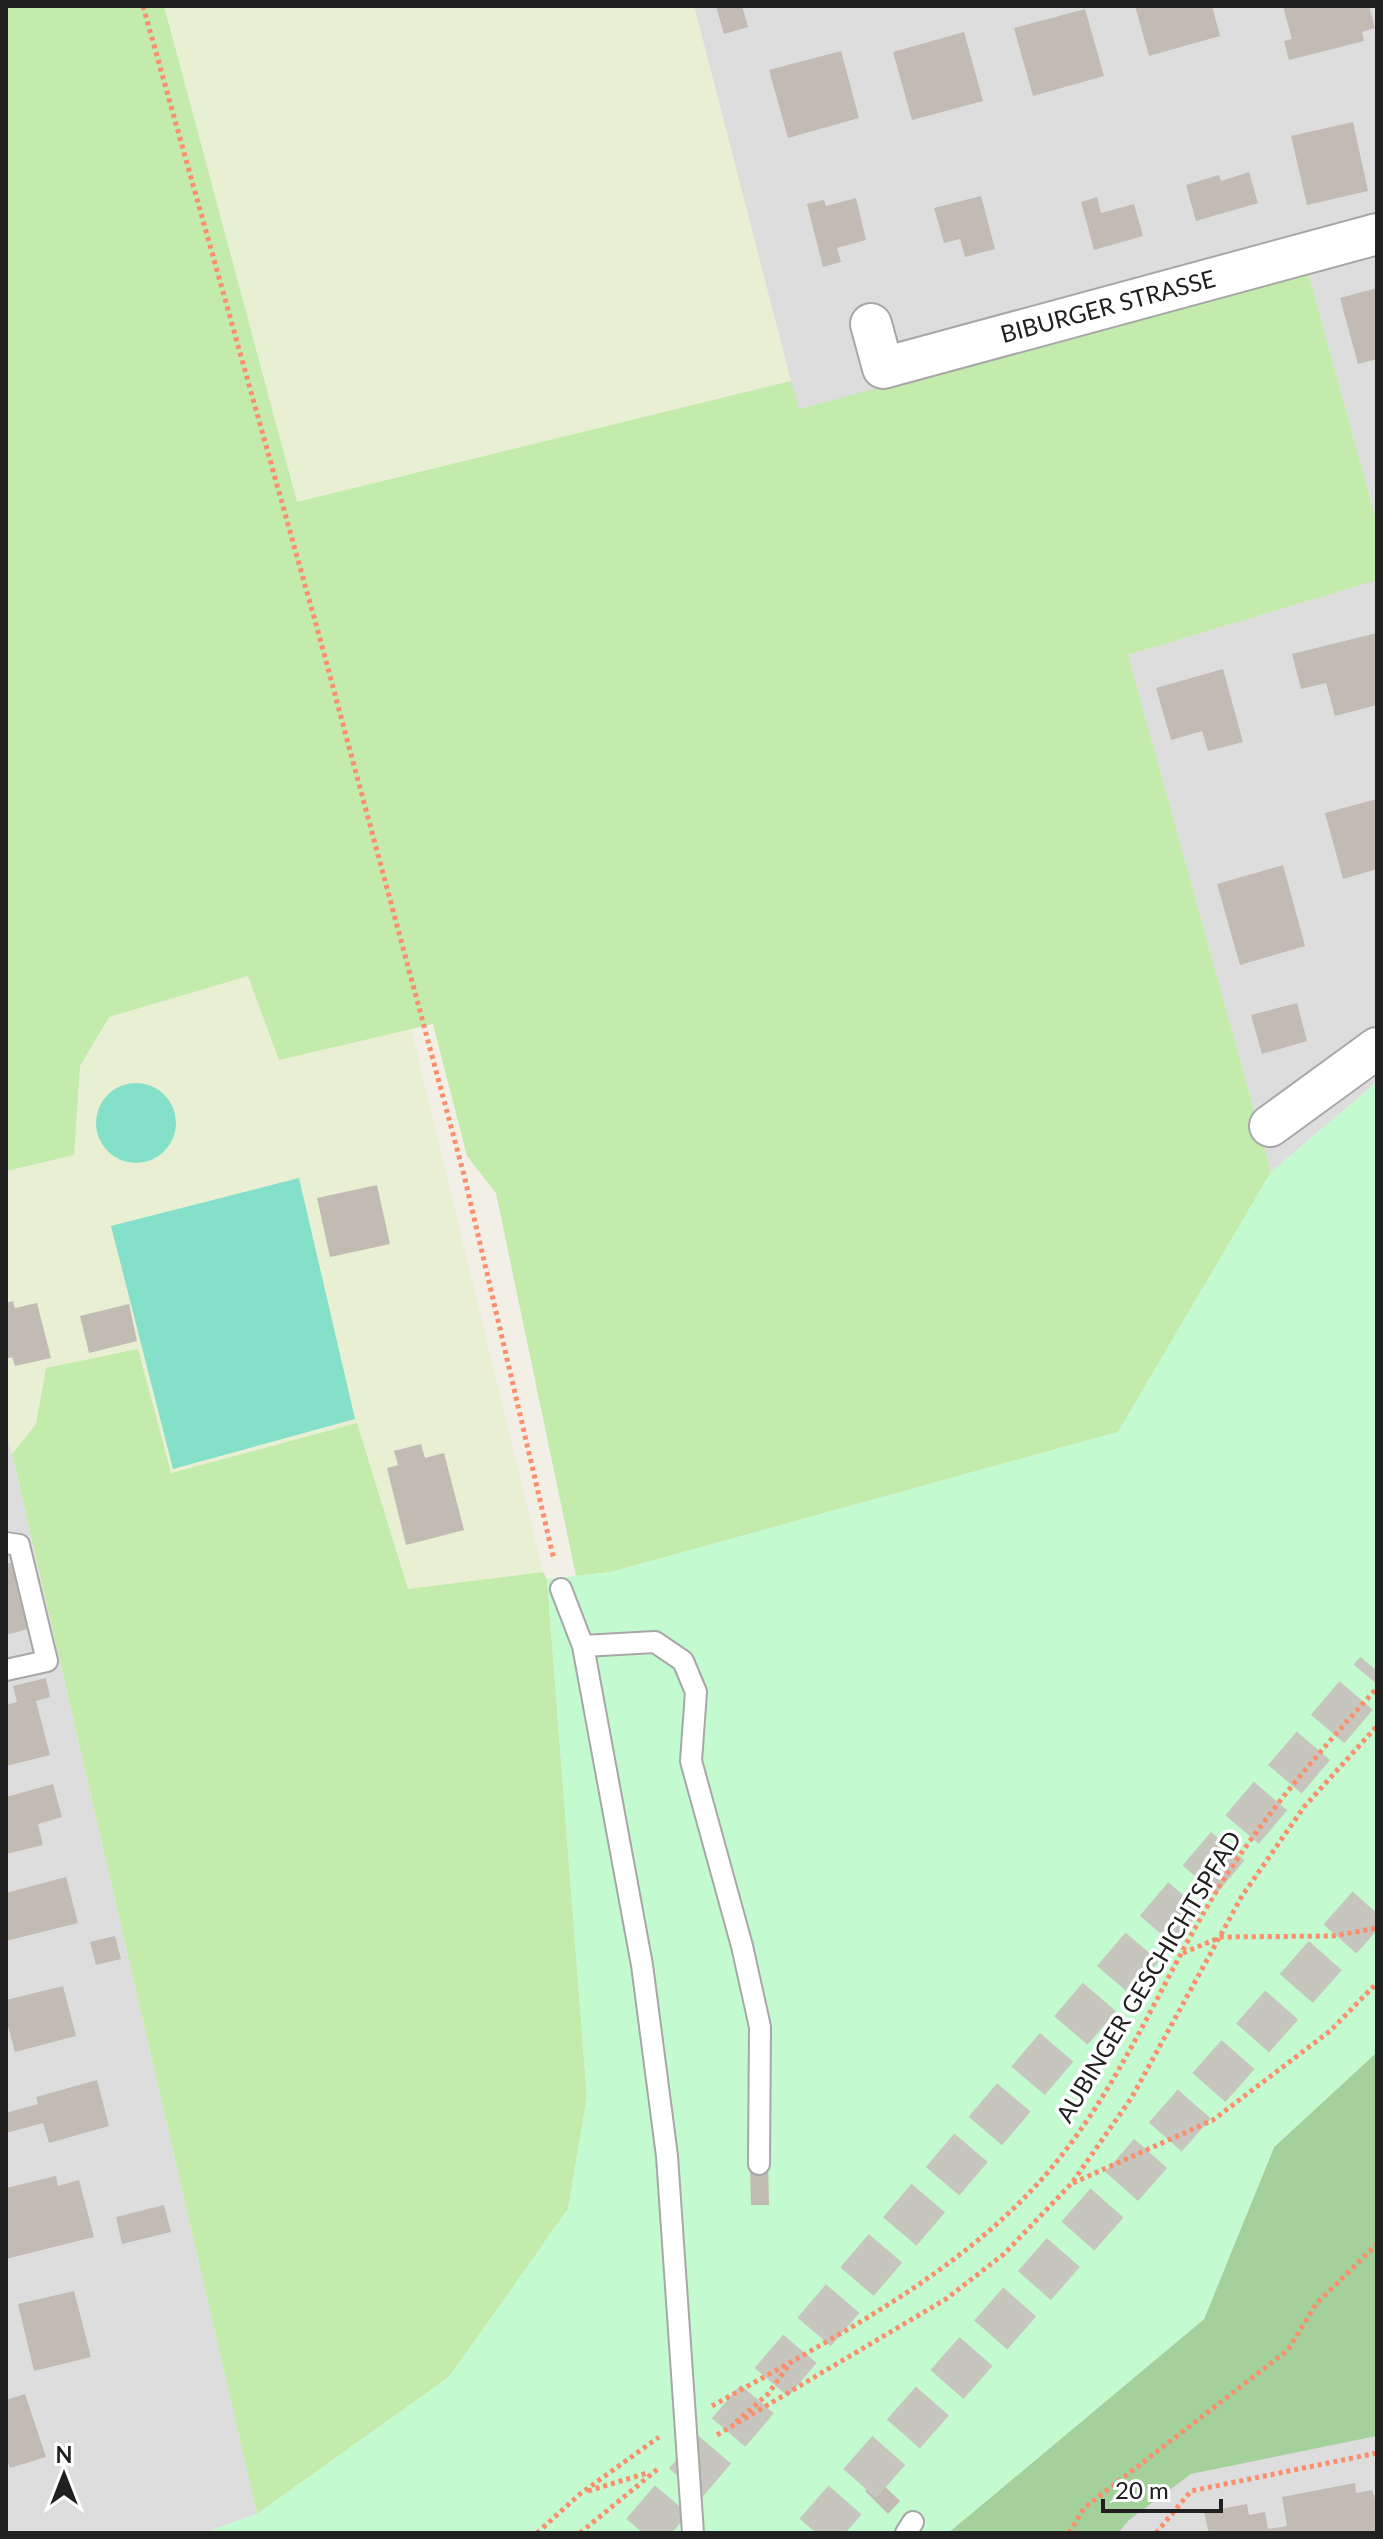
<svg xmlns="http://www.w3.org/2000/svg" width="1383" height="2539" font-family="Lato,sans-serif">
<rect width="100%" height="100%" fill="#f1efe6"/>
<path fill="#dedddd" d="M694,6H1377V523L1308,273L798,410Z
M1377,580V1082L1271,1172L1128,655Z
M6,1429L257,2514L203,2533H6Z
M1377,2436V2533H1118L1128,2520L1191,2474Z"/>
<path fill="#e9efd2" d="M164,6H694L791,381L297,502Z
M248,976L279,1060L411,1029L543,1572L408,1589L357,1423L171,1473L46,1368L36,1424L12,1453L6,1429V1171L74,1155L80,1066L108,1017Z"/>
<path fill="#c2ebac" d="M6,6H164L297,502L791,381L799,409L1308,273L1377,523V580L1128,655L1271,1172L1118,1432L611,1572L576,1576L496,1193L467,1156L433,1024L279,1060L248,976L109,1017L80,1066L74,1155L6,1171Z
M138,1349L171,1473L357,1423L408,1589L543,1572L547,1579L587,2097L568,2209L449,2377L257,2514L12,1454L36,1424L46,1368Z"/>
<path fill="#a3d09b" d="M1377,2052V2436L1191,2474L1129,2520L1118,2533H948L1204,2319L1274,2147Z"/>
<path fill="#c4fad0" d="M1377,1082V2052L1274,2147L1204,2319L948,2533H203L257,2514L449,2377L568,2209L587,2097L547,1579L611,1572L1118,1432L1271,1172Z"/>
<path fill="#84e0c9" d="M96 1123a40 40 0 1 1 80 0a40 40 0 1 1-80 0Z
M299,1178L355,1419L173,1469L111,1226Z"/>
<path fill="#c1bbb3" d="M716,6H742L748,27L724,34Z
M1135,6H1212L1220,36L1149,56Z
M1283,6H1369L1375,28L1362,32L1364,41L1289,60L1284,41L1292,39Z
M1085,9L1104,76L1033,96L1014,28Z
M964,32L983,101L912,120L893,52Z
M841,51L859,118L788,138L769,70Z
M1353,122L1368,191L1307,205L1291,136Z
M1249,172L1258,203L1196,221L1186,185L1219,175L1221,181Z
M981,196L995,249L965,257L960,239L944,243L934,208Z
M1097,197L1101,213L1134,204L1143,236L1094,250L1081,202Z
M856,198L866,240L837,248L841,262L823,267L807,204L824,200L826,206Z
M1377,288V359L1358,364L1340,298Z
M1377,633V705L1335,716L1326,683L1301,689L1292,654Z
M1223,669L1243,742L1208,751L1202,731L1171,740L1156,688Z
M1377,799V869L1343,879L1325,813Z
M1283,865L1305,946L1240,965L1217,884Z
M1297,1003L1307,1041L1262,1054L1251,1015Z
M377,1185L390,1244L330,1257L317,1198Z
M13,1301L15,1308L37,1303L51,1358L15,1366L12,1357L6,1359V1303Z
M129,1304L137,1341L89,1353L80,1316Z
M421,1444L425,1458L444,1453L464,1530L406,1545L387,1468L398,1465L394,1451Z
M18,1561L35,1627L6,1635V1564Z
M46,1678L50,1697L36,1701L50,1755L6,1766V1705L17,1702L13,1686Z
M53,1784L62,1817L38,1824L43,1845L6,1854V1797Z
M66,1877L78,1923L6,1941V1893Z
M115,1936L121,1959L96,1965L90,1942Z
M63,1986L76,2036L15,2052L6,2019V2000Z
M97,2080L109,2126L49,2143L43,2123L6,2133V2113L38,2104L36,2097Z
M768,2164L769,2205H751L750,2165Z
M56,2176L58,2186L79,2180L94,2237L6,2259V2188Z
M164,2205L171,2232L122,2244L116,2217Z
M74,2291L91,2357L34,2371L18,2304Z
M25,2394L46,2457L10,2468L6,2456V2400Z
M877,2479L900,2501L888,2514L865,2491Z
M1355,2483L1356,2493L1372,2490L1377,2504V2533H1209L1204,2512L1247,2504L1249,2515L1265,2512L1268,2529L1287,2526L1282,2497Z"/>
<g fill="none" stroke-linecap="round" stroke-linejoin="round">
<path stroke="#c7c6be" stroke-width="44" stroke-dasharray="44 22" stroke-linecap="butt" d="M643,2533L1377,1671
M816,2533L1377,1897"/>
<g stroke="#a7a7a7" stroke-width="24">
<path id="service" d="M6,1543L19,1545L47,1661L6,1670
M561,1589L583,1646L642,1965L667,2156L693,2533
M583,1646L655,1642L683,1661L696,1692L691,1761L742,1946L760,2027L759,2164
M906,2533L913,2522"/>
</g>
<g stroke="#a7a7a7" stroke-width="44">
<path id="minor" d="M871,324L883,368L1377,234
M1270,1126L1377,1048"/>
</g>
<path stroke="#fb8f6d" stroke-width="5" stroke-dasharray="4 4" stroke-linecap="butt" d="M143,6L319,635L464,1175L554,1560
M1183,1953L1221,1937L1333,1936L1377,1928
M1073,2183L1213,2120L1330,2031L1377,1983
M712,2406C829,2340 960,2275 1048,2172C1121,2087 1161,1981 1219,1887C1264,1815 1320,1751 1377,1688
M736,2422L768,2394L791,2362
M717,2435L946,2299L1004,2254L1072,2183L1132,2097L1242,1896L1304,1807L1377,1726
M588,2491L647,2473
M537,2533L580,2494L659,2437
M580,2533L659,2468
M1069,2533L1084,2508L1288,2350L1316,2304L1377,2244
M1156,2533L1191,2491L1377,2453"/>
<use href="#service" stroke="#fff" stroke-width="20"/>
<use href="#minor" stroke="#fff" stroke-width="40"/>
</g>
<g text-anchor="middle" stroke-width="7" stroke-linejoin="round" paint-order="stroke">
<g font-size="24" fill="#202020" stroke="#fff">
<text transform="translate(1108 307) rotate(-15)" y="8">BIBURGER STRASSE</text>
<text transform="translate(1149 1977) rotate(-59)" y="8">AUBINGER GESCHICHTSPFAD</text>
</g>
</g>
<rect width="1383" height="2539" fill="none" stroke="#202020" stroke-width="16"/>
<g transform="translate(64 2475)" stroke="#ffffff" stroke-width="6" paint-order="stroke">
<path d="M0-6L14 30L0 20L-14 30Z" fill="#202020"/>
<text y="-12" font-size="22" font-weight="bold" text-anchor="middle" fill="#202020">N</text>
</g>
<path d="M1103 2499v12h118v-12" fill="none" stroke="#202020" stroke-width="4"/>
<text x="1115" y="2499" font-size="24" fill="#202020" stroke="#ffffff" stroke-width="6" paint-order="stroke">20 m</text>
</svg>
